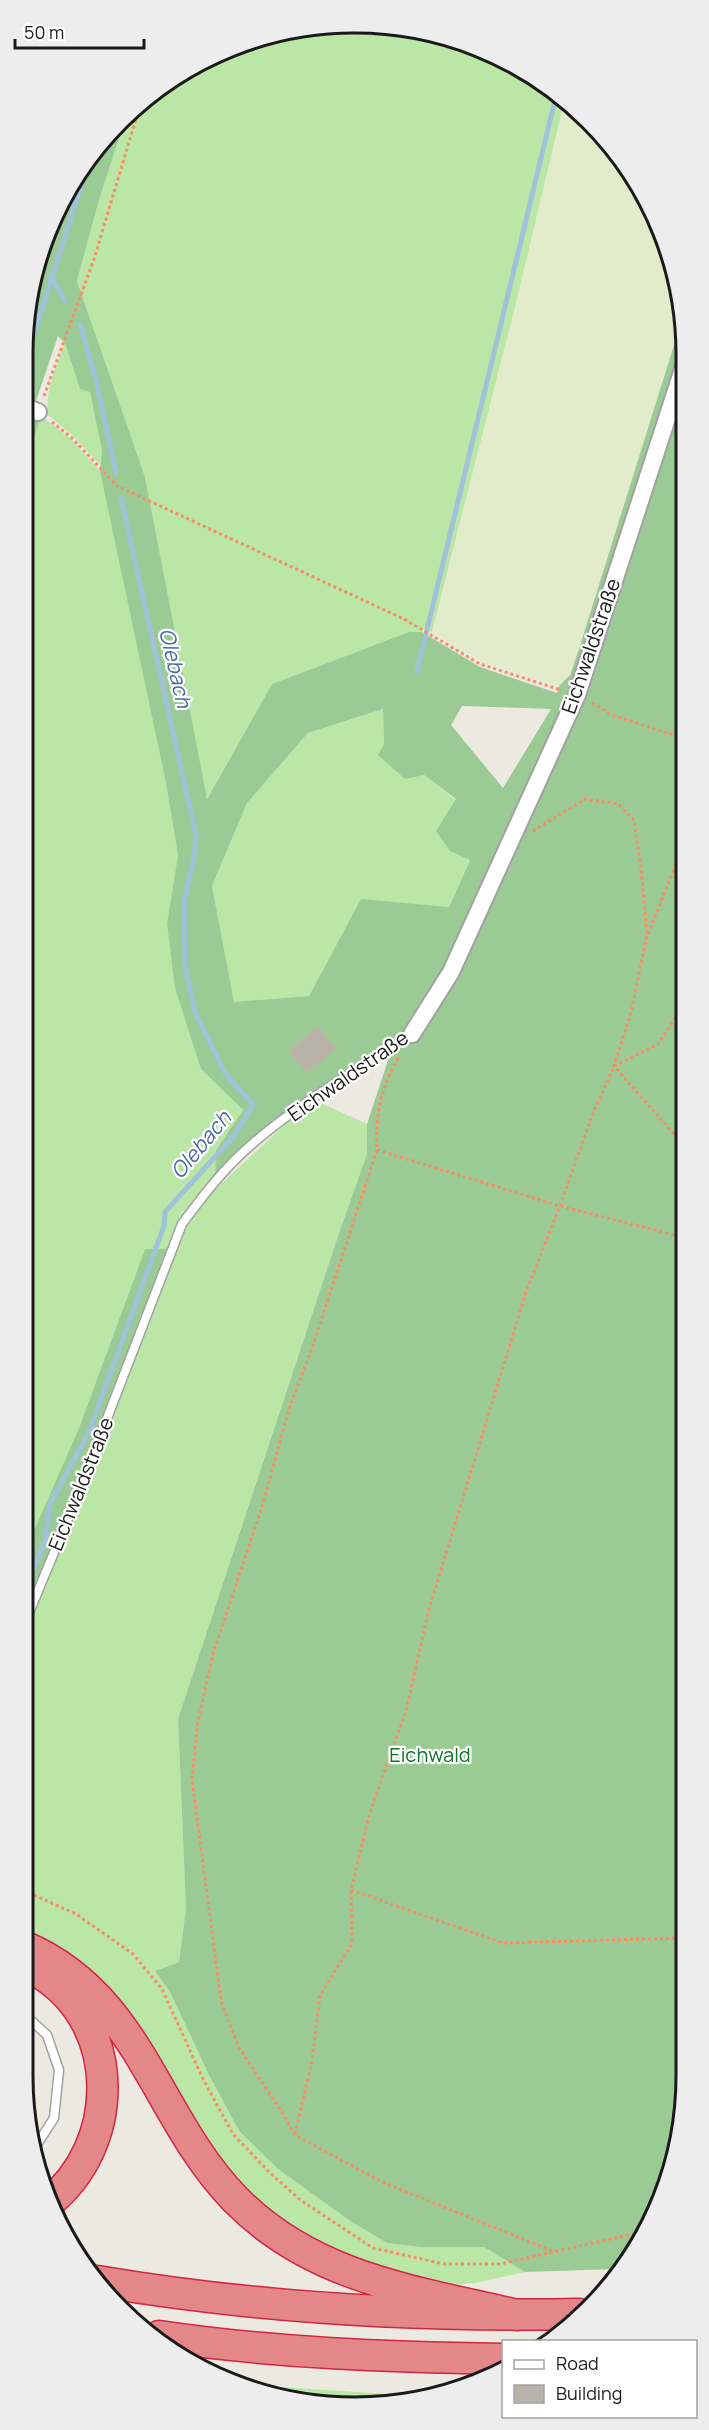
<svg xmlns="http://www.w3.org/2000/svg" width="709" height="2430" font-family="Manrope,sans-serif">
<rect width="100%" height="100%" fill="#eceae0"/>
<path fill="#e3ecca" d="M564,102L589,120L652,208L684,313L578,652L570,675L559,686L482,662L433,632L515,307Z"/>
<path fill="#bae7a5" d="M289,29H419L502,57L564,102L515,307L432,632L424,628L422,632H409L272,684L206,800L145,477L77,281L99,200L123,126L170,79Z
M65,343L80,388L90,391L102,451L100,465L72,435L48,415C44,391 57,366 65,343Z
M41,416L70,438L100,471L103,478L165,778L178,855L167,923L201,1069L243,1110L216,1150L215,1176L199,1193L179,1222L167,1249H145L79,1428L24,1553L28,455Z
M383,709L384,744L456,800L450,851L470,859L449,907L361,900L309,996L234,1003L212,886L247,803L308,733Z
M323,1104L367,1124V1154L339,1233L178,1719L186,1908L179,1962L155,1971L170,1992L209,2075L239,2131L278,2169L350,2221L387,2243L420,2247H484L525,2272L475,2283L443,2286L403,2279L305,2241L243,2192L171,2086L23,1937L24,1640L184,1227L212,1192L289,1121Z
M251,2385L388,2394L444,2395L332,2407Z"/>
<path fill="#9bcb94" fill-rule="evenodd" d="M123,126L99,200L77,281L145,477L207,799L272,684L409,632H422L480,667L557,693L559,686L570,675L578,652L684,313L680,2140L642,2242L618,2269L525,2272L484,2247H420L387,2243L350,2221L278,2169L239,2131L209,2075L170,1992L155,1971L179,1962L186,1908L178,1719L339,1233L367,1154V1124L394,1042L295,1104L248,1143L215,1176L216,1150L243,1110L201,1069L175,988L167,923L178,855L165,778L100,471L102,451L90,392L80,389L65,343L58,336L36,401L41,416L28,455L29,290L78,170ZM462,706L551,709L503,788L451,725ZM383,709L384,744L378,755L405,779L424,775L456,799L436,831L450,851L470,860L449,907L361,899L309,996L234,1002L212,886L247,803L308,733Z
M145,1249H167L93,1447L24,1615V1553L79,1428Z"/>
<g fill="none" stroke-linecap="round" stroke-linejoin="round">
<path stroke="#a0c3da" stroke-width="5" d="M51,276L65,301
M80,324L96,380L116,473
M29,349L90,158
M417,671L556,96
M24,1593L45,1540L50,1504L89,1432L164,1226L165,1212L233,1137L253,1105L225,1073L195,1012L185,967L184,901L194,857L196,835L121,498"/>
</g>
<path fill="#b8b2a9" stroke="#bdb3a2" stroke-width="1.5" d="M317,1027L335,1048L307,1072L289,1051Z"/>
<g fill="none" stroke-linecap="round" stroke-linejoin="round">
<g stroke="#a1a1a1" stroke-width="11">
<path id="lane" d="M24,1625L74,1504L182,1224C202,1197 224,1168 251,1145C300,1102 358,1070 412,1034
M23,2013L47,2035L59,2070L54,2118L36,2146"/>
</g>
<g stroke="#a1a1a1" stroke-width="20">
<path id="street" d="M28,408L38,412
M412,1034L451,972L577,695L684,366"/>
</g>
<g stroke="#d22543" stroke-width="33">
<path id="highway" d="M23,1946C140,1995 155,2117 235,2199C312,2278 415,2291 517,2315
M43,1975C123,2027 120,2146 48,2203
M97,2281C256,2308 417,2317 579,2314
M159,2336C273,2353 389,2357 504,2359"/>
</g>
<path stroke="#f88d65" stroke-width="3" stroke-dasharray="3 3" stroke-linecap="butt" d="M44,396L94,259L139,109
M52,422L71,437L117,486L404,619L480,664L561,690
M28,440L33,427
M592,703L612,715L683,738
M533,831L585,799L618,804L634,820L641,868L647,935L631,1012L614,1066L675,1135L682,1146
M648,934L683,847
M398,1058C381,1089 375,1114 377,1150L313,1345L289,1409L262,1507L213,1654L198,1721L192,1779L221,2001L239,2048L282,2112L295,2135L382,2182L555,2252
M377,1150L560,1206L682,1237
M23,1890L76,1914L133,1954L162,1989L203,2079L233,2134L269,2172L299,2199L373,2248L444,2264H500L646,2231
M351,1890L503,1943L681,1938
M295,2134L312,2061L320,1995L352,1944L351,1890L370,1812L406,1711L429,1609L526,1292L560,1206L591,1118L614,1066L658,1044L682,1008"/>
<use href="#lane" stroke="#fff" stroke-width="8"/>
<use href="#street" stroke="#fff" stroke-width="16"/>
<use href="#highway" stroke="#e48788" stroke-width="30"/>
</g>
<g text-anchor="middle" stroke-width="4.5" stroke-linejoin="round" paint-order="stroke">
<g font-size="20" fill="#1a1a1a" stroke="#fff">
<text transform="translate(591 646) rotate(-71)" y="7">Eichwaldstraße</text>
<text transform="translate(348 1076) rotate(-35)" y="7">Eichwaldstraße</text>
<text transform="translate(81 1484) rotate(-68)" y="7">Eichwaldstraße</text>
</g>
<g font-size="20" fill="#0c7527" stroke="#fff">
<text x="430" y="1762">Eichwald</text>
</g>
<g font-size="21" font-style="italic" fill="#4968a8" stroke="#fff">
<text transform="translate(175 668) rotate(77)" y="7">Olebach</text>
<text transform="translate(201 1145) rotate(-50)" y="7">Olebach</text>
</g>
</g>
<path d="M0 0H709V2430H0ZM354 33H355A321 321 0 0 1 676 354V2076A321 321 0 0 1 355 2397H354A321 321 0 0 1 33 2076V354A321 321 0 0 1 354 33Z" fill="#ededed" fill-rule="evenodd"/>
<path fill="none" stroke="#1a1a1a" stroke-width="3" d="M354 33H355A321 321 0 0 1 676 354V2076A321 321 0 0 1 355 2397H354A321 321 0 0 1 33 2076V354A321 321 0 0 1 354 33Z"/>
<rect x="502" y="2340" width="195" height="78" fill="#ffffff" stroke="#a3a3a3" stroke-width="1.5"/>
<rect x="514" y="2360" width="30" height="9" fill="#ffffff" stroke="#a3a3a3" stroke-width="1.5"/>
<text x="556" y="2370" font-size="18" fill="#1a1a1a">Road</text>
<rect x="514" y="2385" width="30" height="18" fill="#b8b2a9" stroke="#a3a3a3" stroke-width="1.5"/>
<text x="556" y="2400" font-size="18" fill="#1a1a1a">Building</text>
<path d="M15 39v9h129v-9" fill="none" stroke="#1a1a1a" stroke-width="3"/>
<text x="24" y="39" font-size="18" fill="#1a1a1a" stroke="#ffffff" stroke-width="4.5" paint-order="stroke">50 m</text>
</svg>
